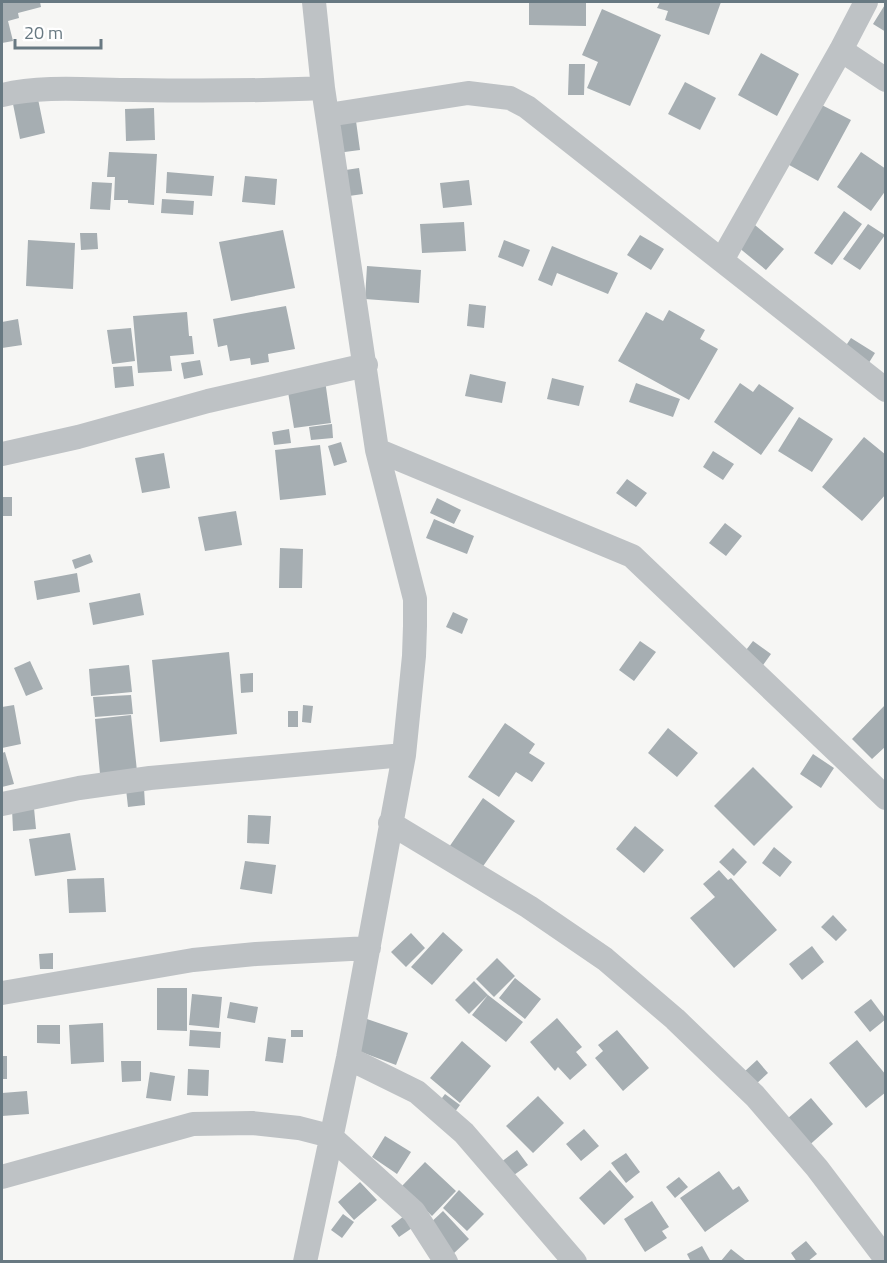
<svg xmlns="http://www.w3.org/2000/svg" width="887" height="1263" font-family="'Titillium Web',sans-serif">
<rect width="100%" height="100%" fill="#f6f6f4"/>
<path fill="#a6aeb2" d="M2,2H40L41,7L18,13L19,18L8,21L13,41L2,43Z
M529,2H586V26L529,25Z
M660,2H721L709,35L665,20L668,11L657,8Z
M886,3V32L873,24Z
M602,9L661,35L630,106L587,88L598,62L582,55Z
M761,53L799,74L777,116L738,95Z
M569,64H585L584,95H568Z
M685,82L716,98L700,130L668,114Z
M38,99L45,133L20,139L13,104Z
M814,101L851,120L818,181L782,161Z
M154,108L155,140L126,141L125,109Z
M356,121L360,150L337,153L333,125Z
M109,152L157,154L154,205L128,203V200H114L115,177H107Z
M861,152L886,169V190L871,211L837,187Z
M359,168L363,194L342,197L339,171Z
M167,172L214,176L212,196L166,193Z
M245,176L277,179L275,205L242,202Z
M469,180L472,205L443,208L440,183Z
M92,182L112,183L110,210L90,209Z
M162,199L194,201L193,215L161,213Z
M844,211L862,224L832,265L814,253Z
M750,221L784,249L766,270L732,242Z
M464,222L466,251L422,253L420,224Z
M868,224L885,235L860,270L843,259Z
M283,230L295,288L231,301L219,242Z
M80,233H97L98,249L81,250Z
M640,235L664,249L651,270L627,255Z
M28,240L75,243L73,289L26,286Z
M504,240L530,250L523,267L498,257Z
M552,246L618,273L608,294L557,273L552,286L538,280Z
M367,266L421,270L419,303L365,299Z
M469,304L486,306L484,328L467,326Z
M286,306L295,349L268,354L269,362L251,365L250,358L230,361L227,345L218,347L213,319Z
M669,310L705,330L700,339L718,349L689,400L618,361L646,312L663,321Z
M187,312L189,336H192L194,354L170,356L172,371L138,373L133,316Z
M18,319L22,345L2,348V322Z
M131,328L135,361L112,364L107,330Z
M851,338L875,353L865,369L841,353Z
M200,360L203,375L184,379L181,363Z
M132,366L134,386L115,388L113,367Z
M470,374L506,382L502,403L465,396Z
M552,378L584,386L579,406L547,399Z
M325,380L331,423L294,428L287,386Z
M636,383L680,399L673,417L629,402Z
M740,383L753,392L759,384L794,408L761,455L714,422Z
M799,417L833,439L812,472L778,451Z
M332,424L333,438L311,440L309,427Z
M289,429L291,443L274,445L272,432Z
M864,437L886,455V494L862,521L822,487Z
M341,442L347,462L334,466L328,446Z
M320,445L326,495L280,500L275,450Z
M713,451L734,464L723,480L703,467Z
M164,453L170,488L142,493L135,458Z
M627,479L647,493L636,507L616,493Z
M2,497H12V516H2Z
M437,498L461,510L454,524L430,513Z
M236,511L242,545L205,551L198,517Z
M434,519L474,536L467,554L426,538Z
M725,523L742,536L726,556L709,543Z
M280,548L303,549L302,588H279Z
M90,554L93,562L75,569L72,560Z
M77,573L80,592L37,600L34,581Z
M140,593L144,615L93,625L89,603Z
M453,612L468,619L462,634L446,627Z
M640,641L656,652L634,681L619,670Z
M753,641L771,654L761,668L743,654Z
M229,652L237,734L160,742L152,660Z
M30,661L43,689L26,696L14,668Z
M129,665L132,692L91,696L89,669Z
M253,673V692L241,693L240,674Z
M131,695L133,714L95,717L93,697Z
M886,704V746L872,759L852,739Z
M14,705L21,744L2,748V707Z
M303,705L313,706L311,723L302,722Z
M288,711H298V727H288Z
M131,715L137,771L100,774L95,719Z
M505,723L535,744L529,753L545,763L532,782L516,772L499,797L468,777Z
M668,728L698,753L677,777L648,753Z
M5,752L14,784L2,787V753Z
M813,754L834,768L821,788L800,774Z
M753,767L793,807L754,846L714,806Z
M144,788L145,805L128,807L126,789Z
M483,798L515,821L479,872L447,850Z
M34,808L36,829L13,831L12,809Z
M248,815L271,816L269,844L247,843Z
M635,826L664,850L644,873L616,849Z
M70,833L76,870L35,876L29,839Z
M774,847L792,862L780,877L762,863Z
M733,848L747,862L734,876L719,862Z
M245,861L276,865L272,894L240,889Z
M719,870L728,880L731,878L777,930L734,968L690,918L715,897L703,884Z
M104,878L106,912L69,913L67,879Z
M833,915L847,930L836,941L821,927Z
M443,932L463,950L432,985L411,967Z
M411,933L425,948L406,967L391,952Z
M812,946L824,962L802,980L789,964Z
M53,953V969H40L39,954Z
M497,958L515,976L494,997L476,979Z
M515,978L541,999L525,1019L499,998Z
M474,981L488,995L469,1014L455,1000Z
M157,988H187V1031L157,1030Z
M192,994L222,997L219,1028L189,1025Z
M488,995L523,1022L506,1042L472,1015Z
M871,999L886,1019L870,1032L854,1012Z
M230,1002L258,1007L255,1023L227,1018Z
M364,1018L408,1033L396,1065L353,1049Z
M557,1018L582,1047L576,1052L587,1065L570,1080L558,1067L555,1071L530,1042Z
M103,1023L104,1062L71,1064L69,1025Z
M37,1025H60V1044L37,1043Z
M190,1030L221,1032L220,1048L189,1046Z
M291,1030H303V1037H291Z
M617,1030L649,1068L623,1091L595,1058L603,1051L598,1045Z
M268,1037L286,1039L283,1063L265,1061Z
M857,1040L886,1075V1092L866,1108L829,1063Z
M462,1041L491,1066L460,1103L430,1078Z
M2,1056H7V1079H2Z
M757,1060L768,1073L755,1085L744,1072Z
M121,1061H141V1081L122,1082Z
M188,1069L209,1070L208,1096L187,1095Z
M150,1072L175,1076L171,1101L146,1098Z
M27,1091L29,1114L2,1116V1093Z
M445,1094L460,1105L451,1117L436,1106Z
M538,1096L564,1123L533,1153L506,1126Z
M811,1098L833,1124L805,1149L787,1119Z
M584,1129L599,1146L581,1161L566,1144Z
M385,1136L411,1152L397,1174L372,1157Z
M517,1150L528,1165L507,1180L496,1166Z
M626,1153L640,1172L626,1183L611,1163Z
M425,1162L456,1191L432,1216L402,1186Z
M610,1170L634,1197L604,1225L579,1198Z
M719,1171L733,1190L739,1186L749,1201L705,1232L680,1198Z
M679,1177L688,1187L675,1198L666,1187Z
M360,1182L377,1200L354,1220L338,1202Z
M459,1190L484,1214L467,1231L443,1208Z
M652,1201L669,1227L662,1231L667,1238L645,1252L624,1219Z
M443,1211L469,1239L452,1255L426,1227Z
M343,1214L354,1222L342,1238L331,1230Z
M404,1216L412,1228L399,1237L391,1226Z
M806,1241L817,1254L807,1262H797L791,1253Z
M702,1246L711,1262H691L687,1254Z
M731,1249L745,1260L744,1262H720Z"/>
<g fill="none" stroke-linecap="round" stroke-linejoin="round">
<path stroke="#bec2c5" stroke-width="24" d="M841,50L886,80
M2,95C44,85 90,90 134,90C197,91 260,91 323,88
M328,115L468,93L510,98L527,107L886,390
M722,260L841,50L866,2
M377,450L632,556L886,798
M2,454L78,437L208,401L366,365
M2,804L79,788L150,778L404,755
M390,823L529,907L605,959L675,1019L755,1096L817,1168L886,1259
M2,993L193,960L256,954L369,948
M348,1058L417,1092L464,1133L575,1262
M2,1177L193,1124L252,1123L299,1128L330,1136L414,1212L446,1262
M305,1262L348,1058L404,755L414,656L415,626V599L377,450L323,88L314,2"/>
</g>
<rect width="887" height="1263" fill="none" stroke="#687982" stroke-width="6"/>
<path d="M15 39v9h86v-9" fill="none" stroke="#687982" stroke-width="3"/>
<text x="24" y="39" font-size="18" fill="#687982" stroke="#ffffff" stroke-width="4.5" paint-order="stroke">20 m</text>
</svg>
